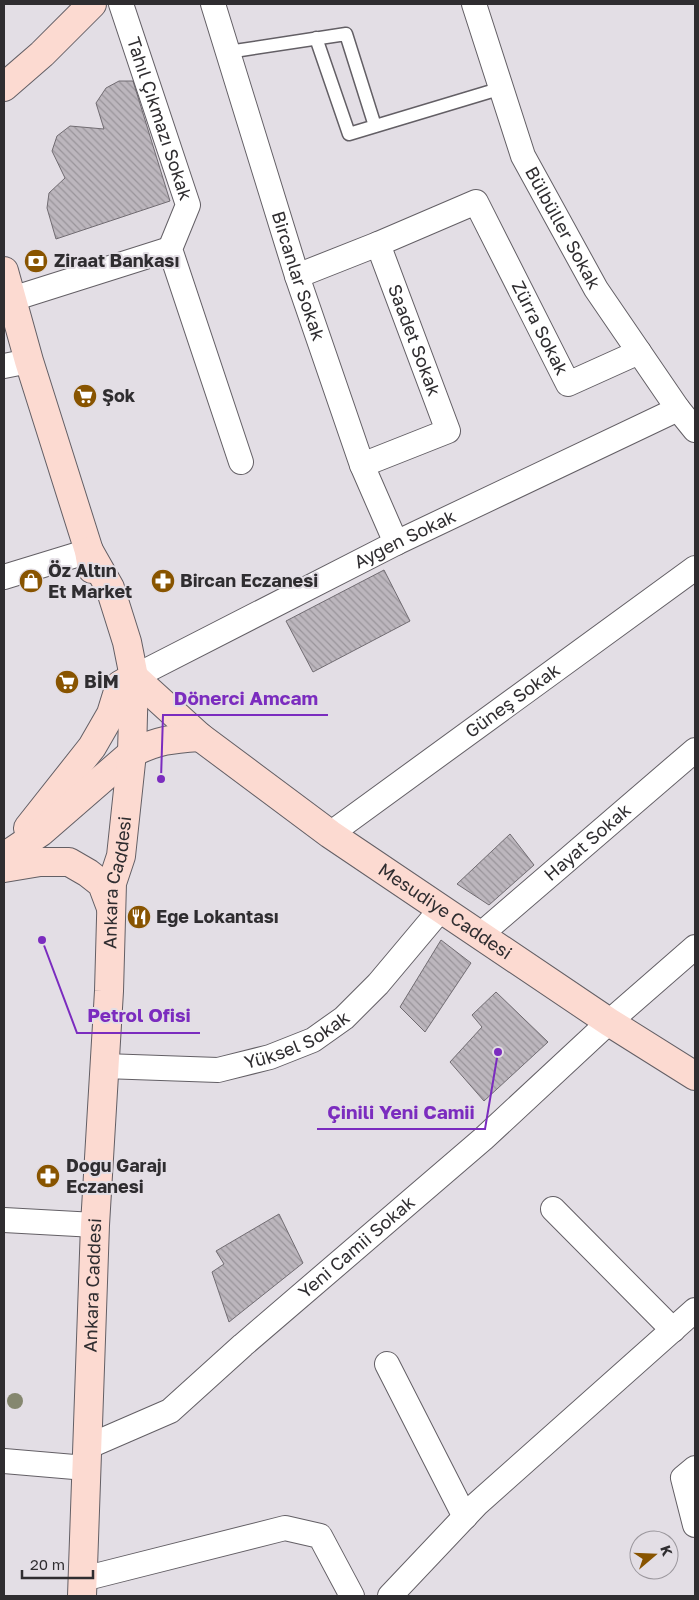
<svg xmlns="http://www.w3.org/2000/svg" width="699" height="1600" font-family="'Golos Text',sans-serif">
<defs>
<pattern id="building-back-hatch" width="6" height="6" patternUnits="userSpaceOnUse" patternTransform="scale(1.25)"><rect width="6" height="6" fill="#bcb6bd"/><path d="M-1 5l2 2M0 0l6 6M5-1l2 2" fill="none" stroke="#99949a"/></pattern>
</defs>
<rect width="100%" height="100%" fill="#e3dee5"/>
<path fill="url(#building-back-hatch)" stroke="#716c72" d="M119,81H133L170,201L56,239L47,208L49,193L65,178L52,151L57,136L70,126L104,129L96,103L106,88Z
M384,570L410,621L313,672L286,621Z
M510,834L534,865L489,905L457,884Z
M441,940L471,963L425,1032L400,1007Z
M496,992L548,1042L484,1101L450,1062L482,1027L472,1015Z
M279,1214L303,1263L229,1322L212,1272L224,1264L216,1251Z"/>
<g fill="none" stroke-linecap="round" stroke-linejoin="round">
<g stroke="#635f65" stroke-width="15">
<path id="lane" d="M316,38L349,134L502,88
M228,52L346,34L375,126"/>
</g>
<g stroke="#635f65" stroke-width="26">
<g id="street">
<path id="s1" d="M121,4L188,205L170,249L241,462"/>
<path id="s2" d="M213,4L297,276L362,465L396,543"/>
<path id="s3" d="M474,4L523,156L596,289L678,409L695,430"/>
<path id="s4" d="M378,244L476,202L568,384L639,352"/>
<path id="s5" d="M297,276L378,244L448,431L362,465"/>
<path d="M12,299L170,249"/>
<path d="M4,366L29,361"/>
<path d="M4,577L89,551"/>
<path id="s6" d="M134,677L396,543L678,409"/>
<path id="s7" d="M330,834L695,568"/>
<path id="s8" d="M480,935L695,750"/>
<path id="s9" d="M104,1066L218,1070L270,1057L313,1040L344,1018L378,984L441,909"/>
<path d="M553,1209L673,1330"/>
<path d="M4,1220L95,1225"/>
<path d="M387,1364L465,1517"/>
<path id="s10" d="M87,1447L170,1411L243,1345L483,1139L609,1022L695,947"/>
<path d="M4,1461L86,1468"/>
<path d="M695,1468L683,1478L695,1525"/>
<path d="M83,1579L285,1528L320,1536L352,1596"/>
<path d="M390,1596L477,1504L695,1310"/>
</g>
</g>
<g stroke="#635f65" stroke-width="30">
<g id="secondary">
<path d="M4,87L42,54L92,4"/>
<path d="M4,271L29,361L89,551L92,569"/>
<path id="s11" d="M134,677L200,737L330,834L609,1022L695,1076"/>
<path d="M28,828L92,747L111,714L120,685L134,677"/>
<path d="M4,857L41,832L132,753C158,740 171,739 200,737"/>
<path d="M4,868L40,862H69L88,873L102,884L111,908"/>
<path id="s12" d="M82,1596L95,1225L109,991L112,883L121,856L132,753L134,677L127,642L110,588L89,551"/>
</g>
</g>
<use href="#lane" stroke="#fff" stroke-width="12"/>
<use href="#street" stroke="#fff" stroke-width="24"/>
<use href="#secondary" stroke="#fcdad1" stroke-width="28"/>
</g>
<circle fill="#85876f" cx="15" cy="1401" r="8"/>
<defs>
<g id="bank-disc" transform="scale(1.25)"><circle r="9.5" fill="#885400" stroke="#e3dee5"/><path d="M-6-4H6V4H-6ZM0-2.3a2.3 2.3 0 1 0 0 4.6a2.3 2.3 0 1 0 0-4.6Z" fill="#fff"/></g>
<g id="supermarket-disc" transform="scale(1.25)"><circle r="9.5" fill="#885400" stroke="#e3dee5"/><path d="M-6-5.5h2.5l.6 2H6L4.5 2H-2.5L-4.4-4H-6ZM-1.5 3.2a1.3 1.3 0 1 0 .1 0ZM3 3.2a1.3 1.3 0 1 0 .1 0Z" fill="#fff"/></g>
<g id="shop-disc" transform="scale(1.25)"><circle r="9.5" fill="#885400" stroke="#e3dee5"/><path d="M-5-2.5h2.3a2.7 3.5 0 0 1 5.4 0H5L5.5 6h-11ZM-1.5-2.5h3a1.5 2.3 0 0 0-3 0Z" fill="#fff"/></g>
<g id="pharmacy-disc" transform="scale(1.25)"><circle r="9.5" fill="#885400" stroke="#e3dee5"/><path d="M-2-6h4v4h4v4h-4v4h-4v-4h-4v-4h4Z" fill="#fff"/></g>
<g id="restaurant-disc" transform="scale(1.25)"><circle r="9.5" fill="#885400" stroke="#e3dee5"/><path d="M-5-6h1v4h1v-4h1v4h1v-4h1v5L-1.5 .5V6h-2V.5L-5-1ZM5-6V6H3V1.5H1.5Q1.5-4 5-6Z" fill="#fff"/></g>
</defs>
<g fill-rule="evenodd">
<use href="#bank-disc" x="36" y="261"/>
<use href="#supermarket-disc" x="85" y="396"/>
<use href="#shop-disc" x="31" y="581"/>
<use href="#pharmacy-disc" x="163" y="581"/>
<use href="#supermarket-disc" x="67" y="682"/>
<use href="#restaurant-disc" x="139" y="917"/>
<use href="#pharmacy-disc" x="48" y="1176"/>
</g>
<g text-anchor="middle" stroke-width="4" stroke-linejoin="round" paint-order="stroke">
<g font-size="18" fill="#2f2d30" stroke="#e3dee5">
<text dy="6" stroke="none"><textPath href="#s1" startOffset="121">Tahıl Çıkmazı Sokak</textPath></text>
<text dy="6" stroke="none"><textPath href="#s3" startOffset="242">Bülbüller Sokak</textPath></text>
<text dy="6" stroke="none"><textPath href="#s2" startOffset="285">Bircanlar Sokak</textPath></text>
<text dy="6" stroke="none"><textPath href="#s4" startOffset="248">Zürra Sokak</textPath></text>
<text dy="6" stroke="none"><textPath href="#s5" startOffset="190">Saadet Sokak</textPath></text>
<text dy="6" stroke="none"><textPath href="#s6" startOffset="304">Aygen Sokak</textPath></text>
<text dy="6" stroke="none"><textPath href="#s7" startOffset="226">Güneş Sokak</textPath></text>
<text dy="6" stroke="none"><textPath href="#s8" startOffset="142">Hayat Sokak</textPath></text>
<text dy="6" stroke="none"><textPath href="#s12" startOffset="715">Ankara Caddesi</textPath></text>
<text dy="6" stroke="none"><textPath href="#s11" startOffset="390">Mesudiye Caddesi</textPath></text>
<text dy="6" stroke="none"><textPath href="#s9" startOffset="199">Yüksel Sokak</textPath></text>
<text dy="6" stroke="none"><textPath href="#s10" startOffset="339">Yeni Camii Sokak</textPath></text>
<text dy="6" stroke="none"><textPath href="#s12" startOffset="311">Ankara Caddesi</textPath></text>
</g>
<g font-size="18" font-weight="bold" fill="#2f2d30" stroke="#e3dee5" text-anchor="start">
<text x="54" y="267">Ziraat Bankası</text>
<text x="102" y="402">Şok</text>
<text x="48" y="577">Öz Altın<tspan x="48" dy="21">Et Market</tspan></text>
<text x="180" y="587">Bircan Eczanesi</text>
<text x="84" y="688">BİM</text>
<text x="156" y="923">Ege Lokantası</text>
<text x="66" y="1172">Doğu Garajı<tspan x="66" dy="21">Eczanesi</tspan></text>
</g>
</g>
<path fill="none" stroke="#7b2cbf" stroke-width="2" d="M161 779L163 715H328M42 940L77 1033H200M498 1052L485 1129H317"/>
<g fill="#7b2cbf" stroke="#e3dee5" stroke-width="2">
<circle cx="161" cy="779" r="5"/>
<circle cx="42" cy="940" r="5"/>
<circle cx="498" cy="1052" r="5"/>
</g>
<g font-size="19" text-anchor="middle" font-weight="bold" fill="#7b2cbf" stroke="#e3dee5" stroke-width="4" stroke-linejoin="round" paint-order="stroke">
<text x="246" y="705">Dönerci Amcam</text>
<text x="139" y="1022">Petrol Ofisi</text>
<text x="401" y="1119">Çinili Yeni Camii</text>
</g>
<rect width="699" height="1600" fill="none" stroke="#2f2d30" stroke-width="10"/>
<g transform="translate(654 1555) rotate(71)"><circle r="24" fill="#e3dee5" stroke="#9b979d"/>
<path d="M0-4L9 19L0 12L-9 19Z" fill="#885400"/>
<text y="-8" font-size="14" font-weight="bold" text-anchor="middle" fill="#2f2d30">K</text>
</g>
<path d="M22 1570v8h71v-8" fill="none" stroke="#2f2d30" stroke-width="2.5"/>
<text x="30" y="1570" font-size="15" fill="#2f2d30" stroke="#e3dee5" stroke-width="4" paint-order="stroke">20 m</text>
</svg>
